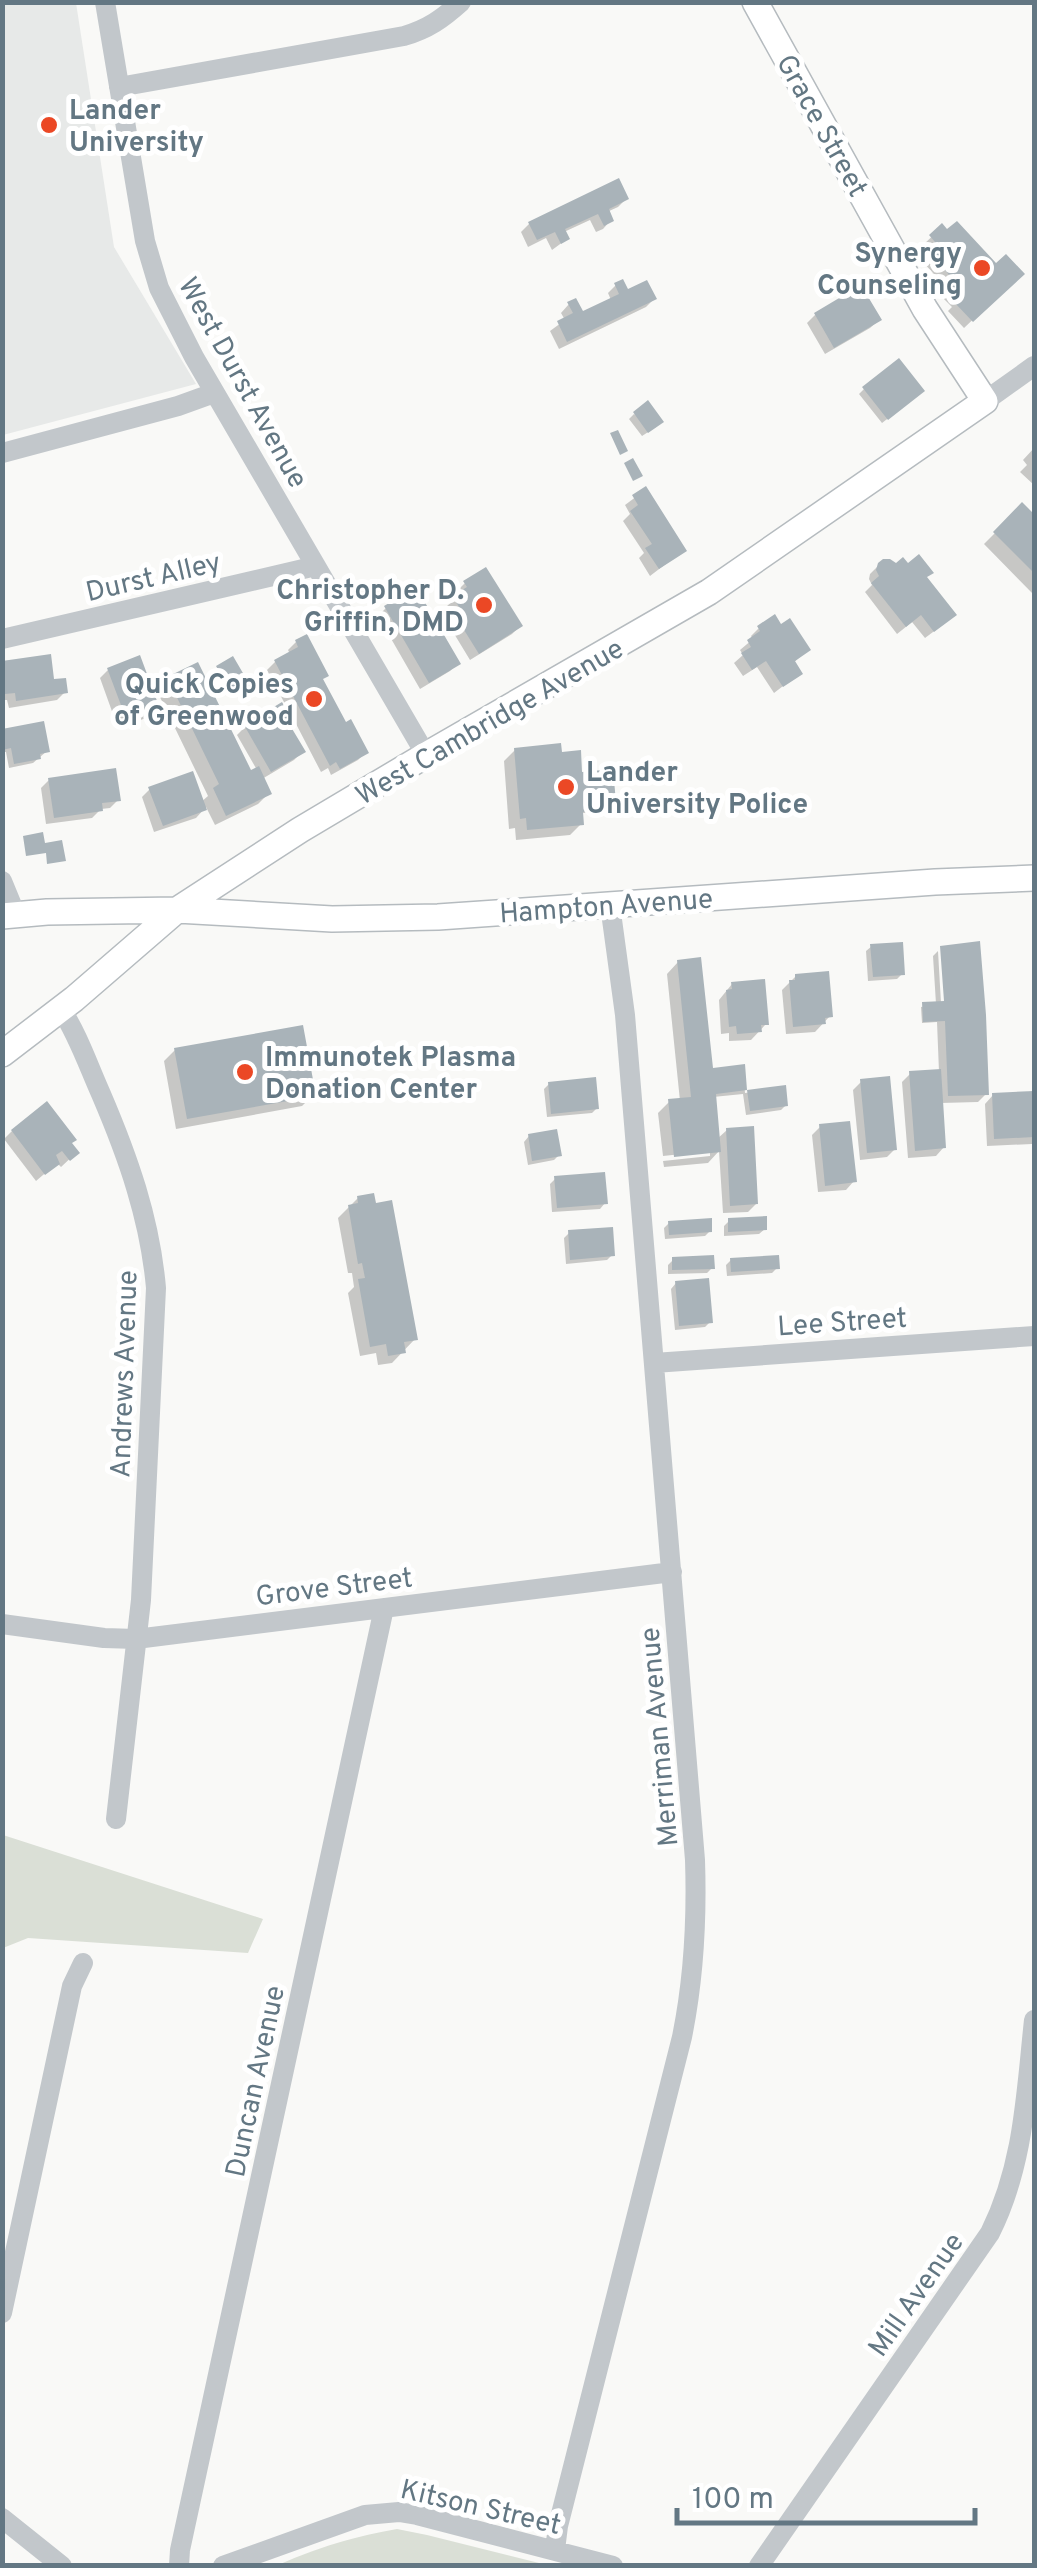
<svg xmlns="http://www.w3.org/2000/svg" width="1037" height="2568" font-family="Overpass,sans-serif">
<rect width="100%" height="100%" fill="#f9f9f7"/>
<path fill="#e7e9e8" d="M3,2L76,3L114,247L196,384L3,435Z"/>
<path fill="#dadfd6" d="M3,1835L263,1919L248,1953L28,1938L3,1948Z
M397,2529L427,2535L547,2565H278C316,2548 355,2536 397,2529Z"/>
<path fill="#0003" d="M626,199L618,207L607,212L611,220L603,229L596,232L590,220L564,232L567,239L552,250L546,238L528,247L521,232L529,224Z
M942,227L996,266L1021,274L964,328L948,311L952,307L939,294L946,287L921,260L929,251L923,245Z
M616,285L654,299L646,307L559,349L550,331L565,320L561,313L569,304L582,315L611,300L608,293Z
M815,315L879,320L870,328L825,354L807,323Z
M864,389L917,396L882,423L859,394Z
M634,414L656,427L642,436L629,419Z
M1034,448V485L1020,472L1027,465L1023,460Z
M645,490L684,550L650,576L639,558L644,553L623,521L630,514L625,505Z
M1022,506L1034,518V595L984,544Z
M879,565L925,578L945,623L925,638L912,622L897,634L865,592L872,585L869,579L870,574Z
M465,583L520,626L512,634L470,660L450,627L455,622L446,607L459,595L457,591Z
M386,608L458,663L450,671L420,689L378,616Z
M781,627L808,650L793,663L800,673L774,693L757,667L743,676L734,663L743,655L740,650L753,639L751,636L759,628Z
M296,642L321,680L345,725L366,752L358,760L331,775L328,768L321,772L295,722L288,728L302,752L294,760L262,779L269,793L258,804L215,825L206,807L196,818L154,832L142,797L150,789L201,802L208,796L157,691L168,680L197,665L249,773L257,770L237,735L245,727L285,704L267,670L275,662L290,654L288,650Z
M2,664L52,682L65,692L57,700L9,708L7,700H2Z
M218,668L239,684L224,692L213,673Z
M108,670L157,709L149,717L118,728L100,678Z
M2,731L47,751L33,763L9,768L6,752H2Z
M515,750L560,754L613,801L602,812L583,813L581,816V824L570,835L516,840L515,828L509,829L504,761Z
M49,780L118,800L110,808L101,809L92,818L46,824L41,788Z
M872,946L902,974L897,979L868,981L866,951Z
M938,951L941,1003L986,1094L978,1102L941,1103L944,1147L936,1156L908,1158L902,1082L910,1074L939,1072L937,1022L922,1023L921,1007L936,1004L933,956Z
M678,962L711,1074L743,1067L745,1093L784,1088L786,1105L781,1110L746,1115L743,1094L713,1097L717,1139L727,1130L756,1204L748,1212L723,1213L719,1151L708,1163L664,1167L663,1161L710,1156V1151L663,1156L658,1113L669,1102L680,1101L667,974Z
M796,976L830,1016L815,1032L786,1034L782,990Z
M732,984L766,1024L751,1040L729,1041V1033L721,1034L719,1000Z
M175,1050L313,1095L302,1106L176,1129L164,1061Z
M861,1082L895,1149L887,1157L860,1160L853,1090Z
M549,1084L597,1108L592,1113L547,1117L544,1089Z
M1034,1093V1141L1032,1144L987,1146L985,1104L993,1095Z
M820,1127L854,1181L846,1190L818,1192L812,1135Z
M12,1131L69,1144L76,1153L61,1167L57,1163L36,1181L4,1139Z
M529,1136L559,1155L554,1160L528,1165L524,1142Z
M555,1179L605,1203L600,1209L552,1212L550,1184Z
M358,1198L374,1206L415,1339L392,1363L378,1365L376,1353L360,1356L348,1293L354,1287L352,1273H348L338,1218Z
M729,1221L765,1229L759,1234L724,1236V1226Z
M669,1223L710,1231L705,1236L665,1239L664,1228Z
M569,1233L612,1255L607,1260L566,1264L564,1238Z
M673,1260L712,1268L707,1273L668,1274V1265Z
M731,1260L777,1268L772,1273L727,1276L726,1265Z
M676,1283L710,1322L705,1327L675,1330L671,1289Z"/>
<path fill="#a9b3b9" d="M619,178L629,199L609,209L614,221L604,226L598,214L565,229L570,239L561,244L555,232L537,240L528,222Z
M957,221L996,263L1006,254L1025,274L973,322L954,302L958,298L945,284L952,278L927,250L935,242L929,235L942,223L947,229Z
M623,279L628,289L647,280L657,299L567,342L557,321L573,313L567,302L576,298L583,311L619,294L614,283Z
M861,285L882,320L834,348L814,313Z
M899,358L925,391L888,420L862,387Z
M648,400L664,422L648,433L633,412Z
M618,430L628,451L620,455L610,433Z
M633,458L643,476L633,481L624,463Z
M646,486L687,551L659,569L645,548L652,544L630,511L638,505L632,495Z
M1022,502L1034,514V573L993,532Z
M919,554L934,573L927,577L957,615L934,632L921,615L906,627L871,583L879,576L876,570L878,563L883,559H890L896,563L903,557L908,563Z
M486,567L523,626L479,654L456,617L463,613L452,596L467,587L463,581Z
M416,587L461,664L429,683L384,606Z
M775,614L781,624L790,618L811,650L795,661L803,674L783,687L766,661L752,670L741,653L751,647L747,640L760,631L757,626Z
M307,634L329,676L323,679L346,722L351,719L369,753L340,769L336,762L330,766L274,660L298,647L295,640Z
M51,654L54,679L66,678L68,693L16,701L15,693L5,694L2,661Z
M140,655L160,709L127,721L107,668Z
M233,656L247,680L229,689L216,666Z
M198,662L251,770L259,766L272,794L226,816L213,788L219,784L167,677Z
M282,702L295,725L291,727L306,752L271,772L244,725Z
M44,721L50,752L40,754L41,759L14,764L11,748L2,750V729Z
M561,743L562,752L581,750L582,772L613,769L616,802L588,804V812H583L584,825L527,830L526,818L520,819L514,748Z
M116,768L121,801L102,803L103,811L54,818L48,778Z
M193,771L207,810L163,826L148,787Z
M43,832L45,843L62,840L66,861L47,864L46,853L26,856L23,836Z
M980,941L986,1015L989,1095L948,1096L945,1021L923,1022L922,1002L944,1001L940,946Z
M903,942L905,975L873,977L870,944Z
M701,957L713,1068L745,1064L747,1090L786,1085L788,1106L750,1111L747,1090L716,1094L721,1152L674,1157L668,1099L691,1097L677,960Z
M829,971L833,1017L825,1018L826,1024L793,1027L789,980H795V974Z
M765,979L769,1025H761L762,1032L737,1034L736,1026L729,1027L726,990L732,989L731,982Z
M303,1025L316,1096L187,1119L174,1048Z
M941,1069L946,1148L915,1151L909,1071Z
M890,1076L897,1150L867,1153L860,1079Z
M596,1077L599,1109L551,1114L548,1082Z
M1034,1091V1137L994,1139L992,1093Z
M47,1101L77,1140L72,1143L80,1153L70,1161L62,1151L56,1155L60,1164L45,1175L11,1130Z
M850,1121L857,1182L825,1186L819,1124Z
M754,1126L758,1204L730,1206L726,1128Z
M557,1129L562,1156L532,1161L528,1134Z
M605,1172L608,1204L557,1208L554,1176Z
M374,1193L376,1203L392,1200L418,1340L404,1342L406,1353L388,1356L386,1344L370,1347L358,1279L365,1278L362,1263L358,1264L348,1205L358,1203L357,1196Z
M767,1216V1230L728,1232V1218Z
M712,1218V1232L669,1235L668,1221Z
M613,1227L615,1256L570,1260L568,1230Z
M714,1255L715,1269L672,1270V1257Z
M779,1255L780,1269L731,1272L730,1258Z
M709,1278L713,1323L679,1326L675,1281Z"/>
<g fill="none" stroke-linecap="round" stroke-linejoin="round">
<g stroke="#b5bbbf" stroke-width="28">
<path id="major" d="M2,916L47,912L177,910L332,919L438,917L935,882L1034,878
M2,1054L74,999L177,910L300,830L426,755L709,592L985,401L925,309L755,2"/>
</g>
<path stroke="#c2c7cb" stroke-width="20" d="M105,2L145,241L159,288L194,357L426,755
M119,87L404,36C428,29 442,19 461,2
M985,401L1034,366
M2,453L178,406L214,393
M2,639L316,566
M2,881L16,915
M61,1009C78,1035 88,1065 101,1094C128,1157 150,1219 156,1288L141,1600L116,1819
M654,1363L1034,1336
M2,1624L104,1638L136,1639L672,1572
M2,2313L72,1986L83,1963
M2,2518L62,2566
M555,2550L558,2526L682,2037C694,1978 697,1920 695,1860L625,1015L610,905
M179,2566L180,2550L384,1608
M223,2566L365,2515L399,2512L417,2515L613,2566
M759,2566L990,2233C1024,2165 1026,2094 1034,2020"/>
<use href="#major" stroke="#fff" stroke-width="25"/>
</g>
<g fill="#eb4825" stroke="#fff" stroke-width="4">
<circle cx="49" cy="125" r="10"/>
<circle cx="982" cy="268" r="10"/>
<circle cx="484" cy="605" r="10"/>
<circle cx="314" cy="699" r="10"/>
<circle cx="566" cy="787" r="10"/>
<circle cx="245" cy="1072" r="10"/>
</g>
<g text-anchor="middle" stroke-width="10" stroke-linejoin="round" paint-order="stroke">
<g font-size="28" font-weight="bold" fill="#637783" stroke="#fff" text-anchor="start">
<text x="69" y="119">Lander<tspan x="69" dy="32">University</tspan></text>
<text x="962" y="262" text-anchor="end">Synergy<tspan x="962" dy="32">Counseling</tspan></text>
<text x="464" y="599" text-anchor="end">Christopher D.<tspan x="464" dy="32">Griffin, DMD</tspan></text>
<text x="294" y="693" text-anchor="end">Quick Copies<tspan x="294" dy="32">of Greenwood</tspan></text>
<text x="586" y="781">Lander<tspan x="586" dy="32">University Police</tspan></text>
<text x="265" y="1066">Immunotek Plasma<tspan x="265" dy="32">Donation Center</tspan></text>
</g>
<g font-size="28" fill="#637783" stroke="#fff">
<text transform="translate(823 125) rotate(61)" y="10">Grace Street</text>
<text transform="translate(244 382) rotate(61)" y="10">West Durst Avenue</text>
<text transform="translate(153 576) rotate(-13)" y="10">Durst Alley</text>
<text transform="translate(489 721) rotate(-30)" y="10">West Cambridge Avenue</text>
<text transform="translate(606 905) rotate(-4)" y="10">Hampton Avenue</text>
<text transform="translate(842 1321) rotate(-4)" y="10">Lee Street</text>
<text transform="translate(123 1374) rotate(-88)" y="10">Andrews Avenue</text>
<text transform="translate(334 1586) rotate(-7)" y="10">Grove Street</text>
<text transform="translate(658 1737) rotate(-95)" y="10">Merriman Avenue</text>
<text transform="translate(254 2081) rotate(-78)" y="10">Duncan Avenue</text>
<text transform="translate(915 2294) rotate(-55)" y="10">Mill Avenue</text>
<text transform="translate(481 2506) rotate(13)" y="10">Kitson Street</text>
</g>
</g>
<rect width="1037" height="2568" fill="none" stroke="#637783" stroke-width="10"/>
<path d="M677 2508v15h298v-15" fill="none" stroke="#637783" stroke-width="5"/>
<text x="692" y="2508" font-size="30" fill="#637783" stroke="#ffffff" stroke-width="8" paint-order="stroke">100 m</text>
</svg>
